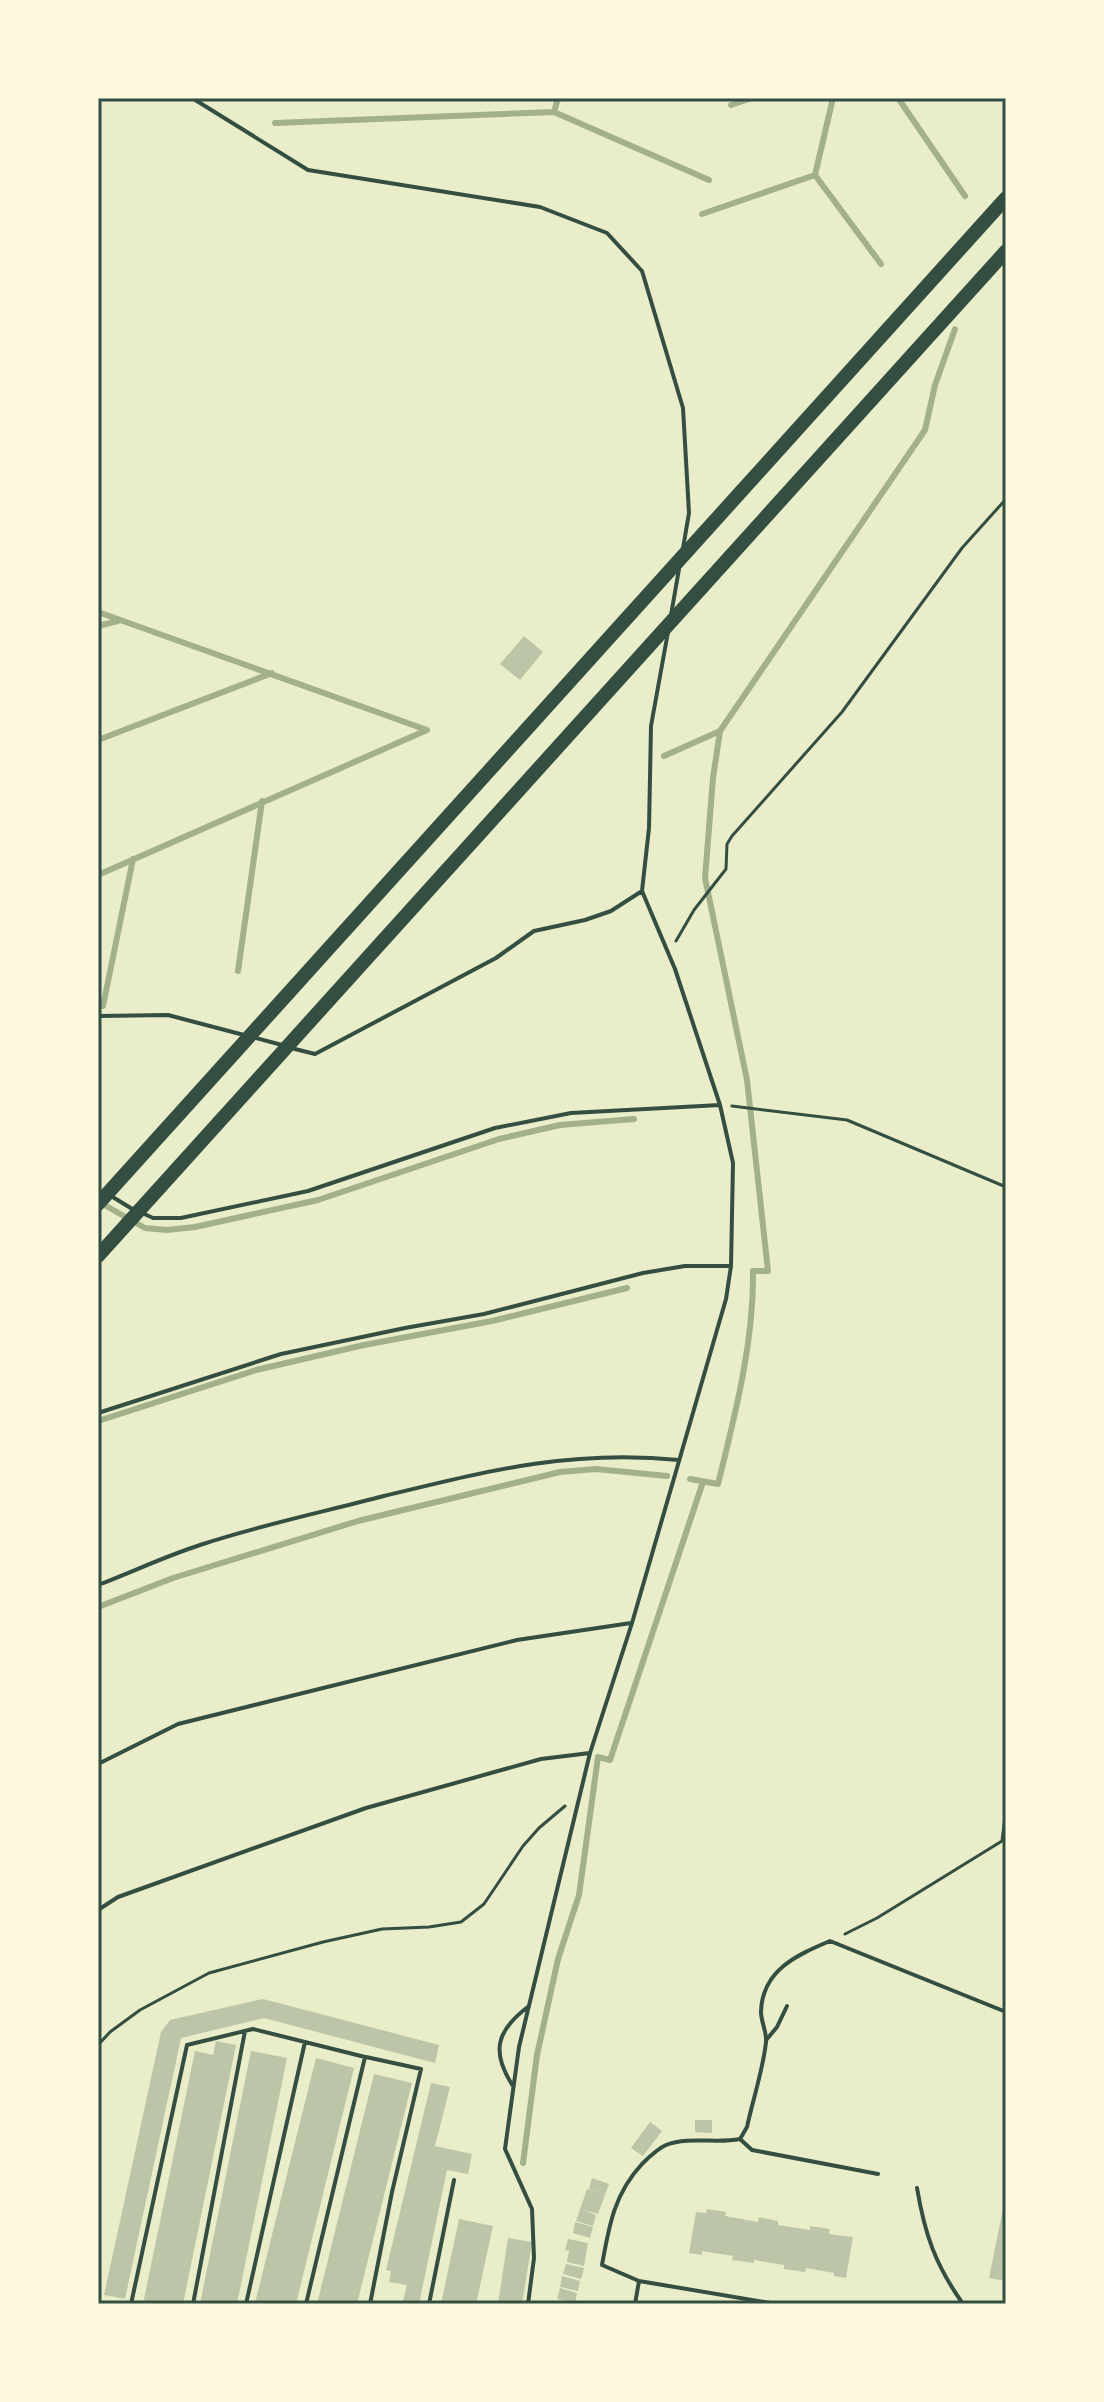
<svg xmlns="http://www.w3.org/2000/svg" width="1104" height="2402" font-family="'PT Sans Narrow',sans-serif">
<rect width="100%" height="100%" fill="#e9edc9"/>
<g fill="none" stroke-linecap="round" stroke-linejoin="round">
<path stroke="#a3b18a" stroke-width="6" d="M898,98L965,196
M731,105L752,98
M554,112L558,98
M275,123L554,112L709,180
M815,175L881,264
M815,175L833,98
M702,214L815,175
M98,612L427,730
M98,626L118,621
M98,740L272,673
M664,756L720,731
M98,875L427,730
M238,971L262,801
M103,1006L133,859
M101,1203L145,1228L167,1230L195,1227L318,1200L499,1139L560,1125L634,1119
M98,1421L256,1370L364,1345L492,1321L627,1288
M690,1479L718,1484C735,1415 754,1342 753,1271H768L747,1080L705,878L713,778L720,731L925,430L935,385L955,329
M98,1607L173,1578L358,1521L560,1472L596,1469L667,1476
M523,2163L537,2055L558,1959L579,1895L598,1757L610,1760L703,1482"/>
</g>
<path fill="#bcc5a7" d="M524,636L543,652L520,680L500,664Z
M263,1999L439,2045L435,2063L264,2018L181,2038L125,2299L104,2295L161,2032L170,2020Z
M216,2041L236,2045L183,2304H143L195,2051L213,2055Z
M251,2051L287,2058L237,2304H200Z
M316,2058L354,2068L296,2304H259L255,2303Z
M374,2074L412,2083L357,2304H317Z
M431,2083L450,2087L435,2146L472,2154L468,2174L447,2170L419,2304H402L407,2285L389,2282L391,2271L386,2270Z
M695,2120H712V2133L695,2132Z
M650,2122L662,2131L643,2156L631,2148Z
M592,2178L609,2184L598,2214L583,2210L596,2215L593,2226L576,2221L587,2189L601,2193L589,2189Z
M1005,2199H1006V2281L989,2278Z
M707,2209L726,2212L725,2216L758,2222L759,2217L778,2221V2225L810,2230V2226L830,2229L829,2234L853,2237L846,2278L834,2276V2273L806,2268L805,2272L784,2269V2265L754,2260V2263L732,2260L733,2256L702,2251V2255L689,2253L696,2212L706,2213Z
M459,2219L493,2226L476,2304H441Z
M575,2222L593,2227L590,2238L573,2233Z
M508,2238L532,2242L522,2304H498Z
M568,2239L588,2243L584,2266L567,2262L569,2251L565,2250Z
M566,2264L584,2268L581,2279L563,2274Z
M562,2276L580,2281L578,2291L560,2287Z
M560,2288L577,2293L575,2303L557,2299Z"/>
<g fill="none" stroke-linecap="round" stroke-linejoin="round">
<path stroke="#344e41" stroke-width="3" d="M676,941L694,910L726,869L727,844L732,836L842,712L962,548L1006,499
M732,1106L847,1120L1006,1187
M845,1934L877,1918L1002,1841L1006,1808
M98,2045L110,2032L140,2010L209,1973L323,1942L382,1929L429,1927L461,1922L484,1904L523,1846L539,1828L565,1806"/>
<path stroke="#344e41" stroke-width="4" d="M192,98L308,170L540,207L607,233L642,271L683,408L689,513L683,548
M671,615L679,569
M98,1016L168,1015L244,1035
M252,1037L282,1045
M291,1048L315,1054L496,958L534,931L585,920L611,911L642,891
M111,1196L134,1210
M142,1213L153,1218H181L308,1191L495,1128L571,1113L720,1105
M98,1413L281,1354L405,1328L484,1314L643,1273L685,1266H731
M98,1585C132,1572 166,1556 200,1545C260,1525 323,1512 384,1496C487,1471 572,1449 679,1460
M98,1764L178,1724L517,1640L631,1623
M98,1910L118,1897L366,1808L541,1759L590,1753
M767,2039L777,2027L787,2006
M366,2057L421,2069L392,2192L370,2304
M513,2086C490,2051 497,2030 529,2006
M740,2139L747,2127C753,2099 763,2070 766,2042C767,2032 761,2022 761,2012C762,1970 797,1955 830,1941L1006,2012
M917,2188C925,2235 935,2264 963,2304
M131,2304L187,2045L253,2029L365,2057L306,2304
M193,2304L245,2031
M246,2304L305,2042
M429,2304L454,2180
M528,2304L534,2258L532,2209L505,2149L519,2047L590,1753L632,1623L726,1299L731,1266L733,1163L720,1105L675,969L642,891L649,828L651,726L668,632
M635,2304L639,2281
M776,2304L639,2281L602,2265C609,2226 614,2194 642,2164C649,2157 657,2149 666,2145C690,2136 716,2144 740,2139L752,2150L878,2174"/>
<path stroke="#344e41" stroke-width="14" d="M98,1204L1006,198
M98,1256L1006,251"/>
</g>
<rect width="1104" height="2402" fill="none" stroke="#fefae0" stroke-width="200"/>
<rect x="100" y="100" width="904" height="2202" fill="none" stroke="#344e41" stroke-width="3"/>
</svg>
